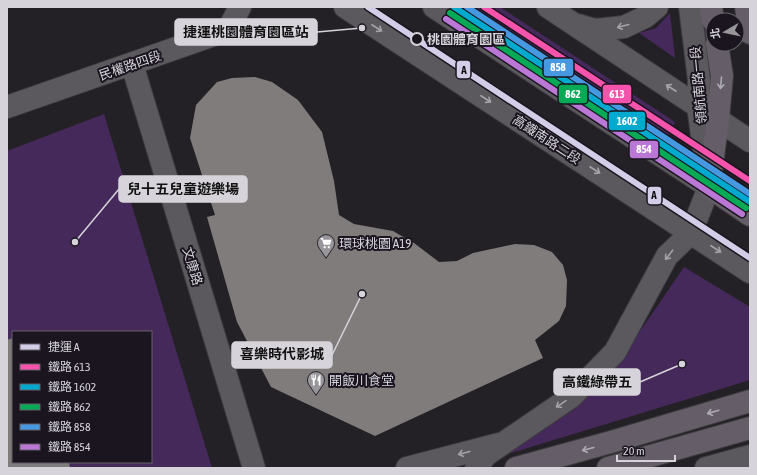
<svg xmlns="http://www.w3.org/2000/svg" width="757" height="475" font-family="'Asap Condensed','Noto Sans TC',sans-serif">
<rect width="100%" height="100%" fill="#242126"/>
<path fill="#46295b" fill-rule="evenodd" d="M458,7H500L675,122L664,145Z
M670,13L675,58L639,33L656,28Z
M104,114L212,468H7V151ZM13,332H151V462H13Z
M684,267L750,307V380L495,458L628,349Z"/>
<path fill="#7f7c7b" d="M255,77L272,82L298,100L322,132L334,181L339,215L354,224L393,231L414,243L439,262L457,261L473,253L515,244L534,245L552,252L563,265L567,280L566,306L559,321L535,340L543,358L375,436L271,387L237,322L207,217L215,215L190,138L196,105L217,82L232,78Z
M13,338V462H69L70,468H7V340Z"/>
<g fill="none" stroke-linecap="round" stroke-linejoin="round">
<g stroke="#3d3b40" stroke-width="24">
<path id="minor" d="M345,7L750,272
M434,7L709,187
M548,7L750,141
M578,25L595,30L624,27L645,17L657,7
M132,64L254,468
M7,107L228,30L240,7
M407,468L499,444
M476,468L486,455L571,397L615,352L667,256L691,233L709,187L698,106L699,80L690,7
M706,468L750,456"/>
</g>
<g stroke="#3d3b40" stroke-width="24">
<path id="major" d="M711,7L713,20
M746,7L750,33
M717,44L722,76L718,119L709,187L750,215
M516,468L611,442L750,401
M608,468L750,428"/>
</g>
<use href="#minor" stroke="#5c595e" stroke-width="22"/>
<use href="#major" stroke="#655e68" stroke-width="22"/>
<g stroke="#1a151f" stroke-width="9">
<path id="rail-1" d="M484,7L750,181"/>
</g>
<g stroke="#1a151f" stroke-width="9">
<path id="rail-2" d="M454,7L750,202"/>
</g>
<g stroke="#1a151f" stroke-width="9">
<path id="rail-3" d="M450,13L746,208"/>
</g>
<g stroke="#1a151f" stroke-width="9">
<path id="rail-4" d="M467,7L750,194"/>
</g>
<g stroke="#1a151f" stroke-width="9">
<path id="rail-5" d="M446,19L742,214"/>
</g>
<use href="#rail-1" stroke="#f653ac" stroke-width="6"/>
<use href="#rail-2" stroke="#00a9ce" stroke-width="6"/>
<use href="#rail-3" stroke="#06aa56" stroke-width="6"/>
<use href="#rail-4" stroke="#4699e1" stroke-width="6"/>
<use href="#rail-5" stroke="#ba77d6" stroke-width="6"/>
<g stroke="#1a151f" stroke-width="9">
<path id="metro-1" d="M368,7L750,258"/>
</g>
<use href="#metro-1" stroke="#d4cde7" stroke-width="6"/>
</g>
<defs><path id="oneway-shaft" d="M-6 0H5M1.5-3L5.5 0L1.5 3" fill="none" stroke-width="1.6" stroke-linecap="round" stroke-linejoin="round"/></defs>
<g stroke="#a5a2a8">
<use href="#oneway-shaft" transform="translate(623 26) rotate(165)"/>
<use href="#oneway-shaft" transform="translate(377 28) rotate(33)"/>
<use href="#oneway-shaft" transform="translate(671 88) rotate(-147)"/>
<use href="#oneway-shaft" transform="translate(486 99) rotate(33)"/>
<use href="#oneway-shaft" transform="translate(595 170) rotate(33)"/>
<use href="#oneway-shaft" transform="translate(716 249) rotate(33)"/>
<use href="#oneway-shaft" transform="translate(669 255) rotate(128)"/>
<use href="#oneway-shaft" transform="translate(561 404) rotate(146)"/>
<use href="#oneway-shaft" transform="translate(464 453) rotate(165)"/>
</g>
<g stroke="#aeaab2">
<use href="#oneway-shaft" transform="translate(721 83) rotate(95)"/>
<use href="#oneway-shaft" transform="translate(713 412) rotate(164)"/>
<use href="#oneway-shaft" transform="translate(588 449) rotate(165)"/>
</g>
<defs>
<g id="supermarket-pin" transform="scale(0.9)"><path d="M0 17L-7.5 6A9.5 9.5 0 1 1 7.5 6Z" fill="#98959b" stroke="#1a151f"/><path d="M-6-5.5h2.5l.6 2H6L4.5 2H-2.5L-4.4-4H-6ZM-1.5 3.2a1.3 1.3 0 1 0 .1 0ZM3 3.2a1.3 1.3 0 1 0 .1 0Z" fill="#fff"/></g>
<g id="restaurant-pin" transform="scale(0.9)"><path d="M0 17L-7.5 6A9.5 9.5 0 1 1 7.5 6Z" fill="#98959b" stroke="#1a151f"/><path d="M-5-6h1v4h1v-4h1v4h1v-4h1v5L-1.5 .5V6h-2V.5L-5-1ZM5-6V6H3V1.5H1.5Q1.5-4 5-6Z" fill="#fff"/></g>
</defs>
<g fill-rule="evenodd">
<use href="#supermarket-pin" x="326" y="243"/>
<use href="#restaurant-pin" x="316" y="380"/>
</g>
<circle fill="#1a151f" stroke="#d6d3da" stroke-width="2" cx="417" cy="39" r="6"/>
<g text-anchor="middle" stroke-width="4" stroke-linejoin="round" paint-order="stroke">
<g font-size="13" font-weight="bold" fill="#d6d3da" stroke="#1a151f" text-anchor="start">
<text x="427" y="44">桃園體育園區</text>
</g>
<g font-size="13" fill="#d6d3da" stroke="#1a151f">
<text transform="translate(130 65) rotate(-19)" y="5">民權路四段</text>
<text transform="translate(698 85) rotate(-95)" y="5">領航南路一段</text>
<text transform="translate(547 139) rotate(33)" y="5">高鐵南路二段</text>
<text transform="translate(193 266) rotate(73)" y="5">文康路</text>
</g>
<g font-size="13" fill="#d6d3da" stroke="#1a151f" text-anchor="start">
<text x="339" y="248">環球桃園 A19</text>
<text x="329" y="385">開飯川食堂</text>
</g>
</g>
<path fill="none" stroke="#d6d3da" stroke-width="1.5" d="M362 28L317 32M75 242L119 189M362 294L332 355M682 364L640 382"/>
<g fill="#d6d3da" stroke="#1a151f" stroke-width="1.5">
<circle cx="362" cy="28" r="4"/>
<circle cx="75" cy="242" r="4"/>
<circle cx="362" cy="294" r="4"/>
<circle cx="682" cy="364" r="4"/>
</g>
<g fill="#d6d3da" stroke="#d6d3da" stroke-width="1.5">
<rect x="175" y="19" width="142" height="26" rx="4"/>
<rect x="119" y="176" width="128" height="26" rx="4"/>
<rect x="232" y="342" width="100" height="26" rx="4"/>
<rect x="554" y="369" width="86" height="26" rx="4"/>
</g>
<g font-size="14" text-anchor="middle" font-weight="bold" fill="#111">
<text x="246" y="37">捷運桃園體育園區站</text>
<text x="183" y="194">兒十五兒童遊樂場</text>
<text x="282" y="359">喜樂時代影城</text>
<text x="597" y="387">高鐵綠帶五</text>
</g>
<g stroke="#1a151f" stroke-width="1.5">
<rect x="543" y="58" width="31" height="19" rx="4" fill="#4699e1"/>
<rect x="456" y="60" width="15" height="19" rx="4" fill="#d4cde7"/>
<rect x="558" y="84" width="30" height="20" rx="4" fill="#06aa56"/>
<rect x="602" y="84" width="30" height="20" rx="4" fill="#f653ac"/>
<rect x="608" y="111" width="38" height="20" rx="4" fill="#00a9ce"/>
<rect x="629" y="140" width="30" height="19" rx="4" fill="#ba77d6"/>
<rect x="647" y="186" width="15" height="19" rx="4" fill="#d4cde7"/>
</g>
<g font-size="11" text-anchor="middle" font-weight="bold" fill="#fff">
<text x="558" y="71">858</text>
<text x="573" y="98">862</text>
<text x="617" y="98">613</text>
<text x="627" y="125">1602</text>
<text x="644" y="153">854</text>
</g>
<g font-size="11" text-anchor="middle" font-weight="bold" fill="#111">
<text x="464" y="74">A</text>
<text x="654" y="199">A</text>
</g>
<rect width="757" height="475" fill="none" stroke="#d6d3da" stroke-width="16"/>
<rect x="12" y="331" width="140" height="132" fill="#1a151f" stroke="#65616a"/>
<rect x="20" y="344" width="20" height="6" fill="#d4cde7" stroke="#65616a"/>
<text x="48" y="351" font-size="12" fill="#d6d3da">捷運 A</text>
<rect x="20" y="364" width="20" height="6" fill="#f653ac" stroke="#65616a"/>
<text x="48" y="371" font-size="12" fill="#d6d3da">鐵路 613</text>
<rect x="20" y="384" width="20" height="6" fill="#00a9ce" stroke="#65616a"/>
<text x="48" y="391" font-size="12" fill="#d6d3da">鐵路 1602</text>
<rect x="20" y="404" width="20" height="6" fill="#06aa56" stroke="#65616a"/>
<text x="48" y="411" font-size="12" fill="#d6d3da">鐵路 862</text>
<rect x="20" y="424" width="20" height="6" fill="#4699e1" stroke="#65616a"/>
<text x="48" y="431" font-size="12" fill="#d6d3da">鐵路 858</text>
<rect x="20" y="444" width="20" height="6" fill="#ba77d6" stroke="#65616a"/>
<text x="48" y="451" font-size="12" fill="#d6d3da">鐵路 854</text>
<g transform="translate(725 32) rotate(261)"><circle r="19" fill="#1a151f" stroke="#65616a"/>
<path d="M0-3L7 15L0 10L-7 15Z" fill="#98959b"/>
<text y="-6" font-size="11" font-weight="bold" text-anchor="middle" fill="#d6d3da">北</text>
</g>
<path d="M617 455v6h58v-6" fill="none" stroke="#d6d3da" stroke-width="2"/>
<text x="623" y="455" font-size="12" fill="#d6d3da" stroke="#1a151f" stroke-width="3" paint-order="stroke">20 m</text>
</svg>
